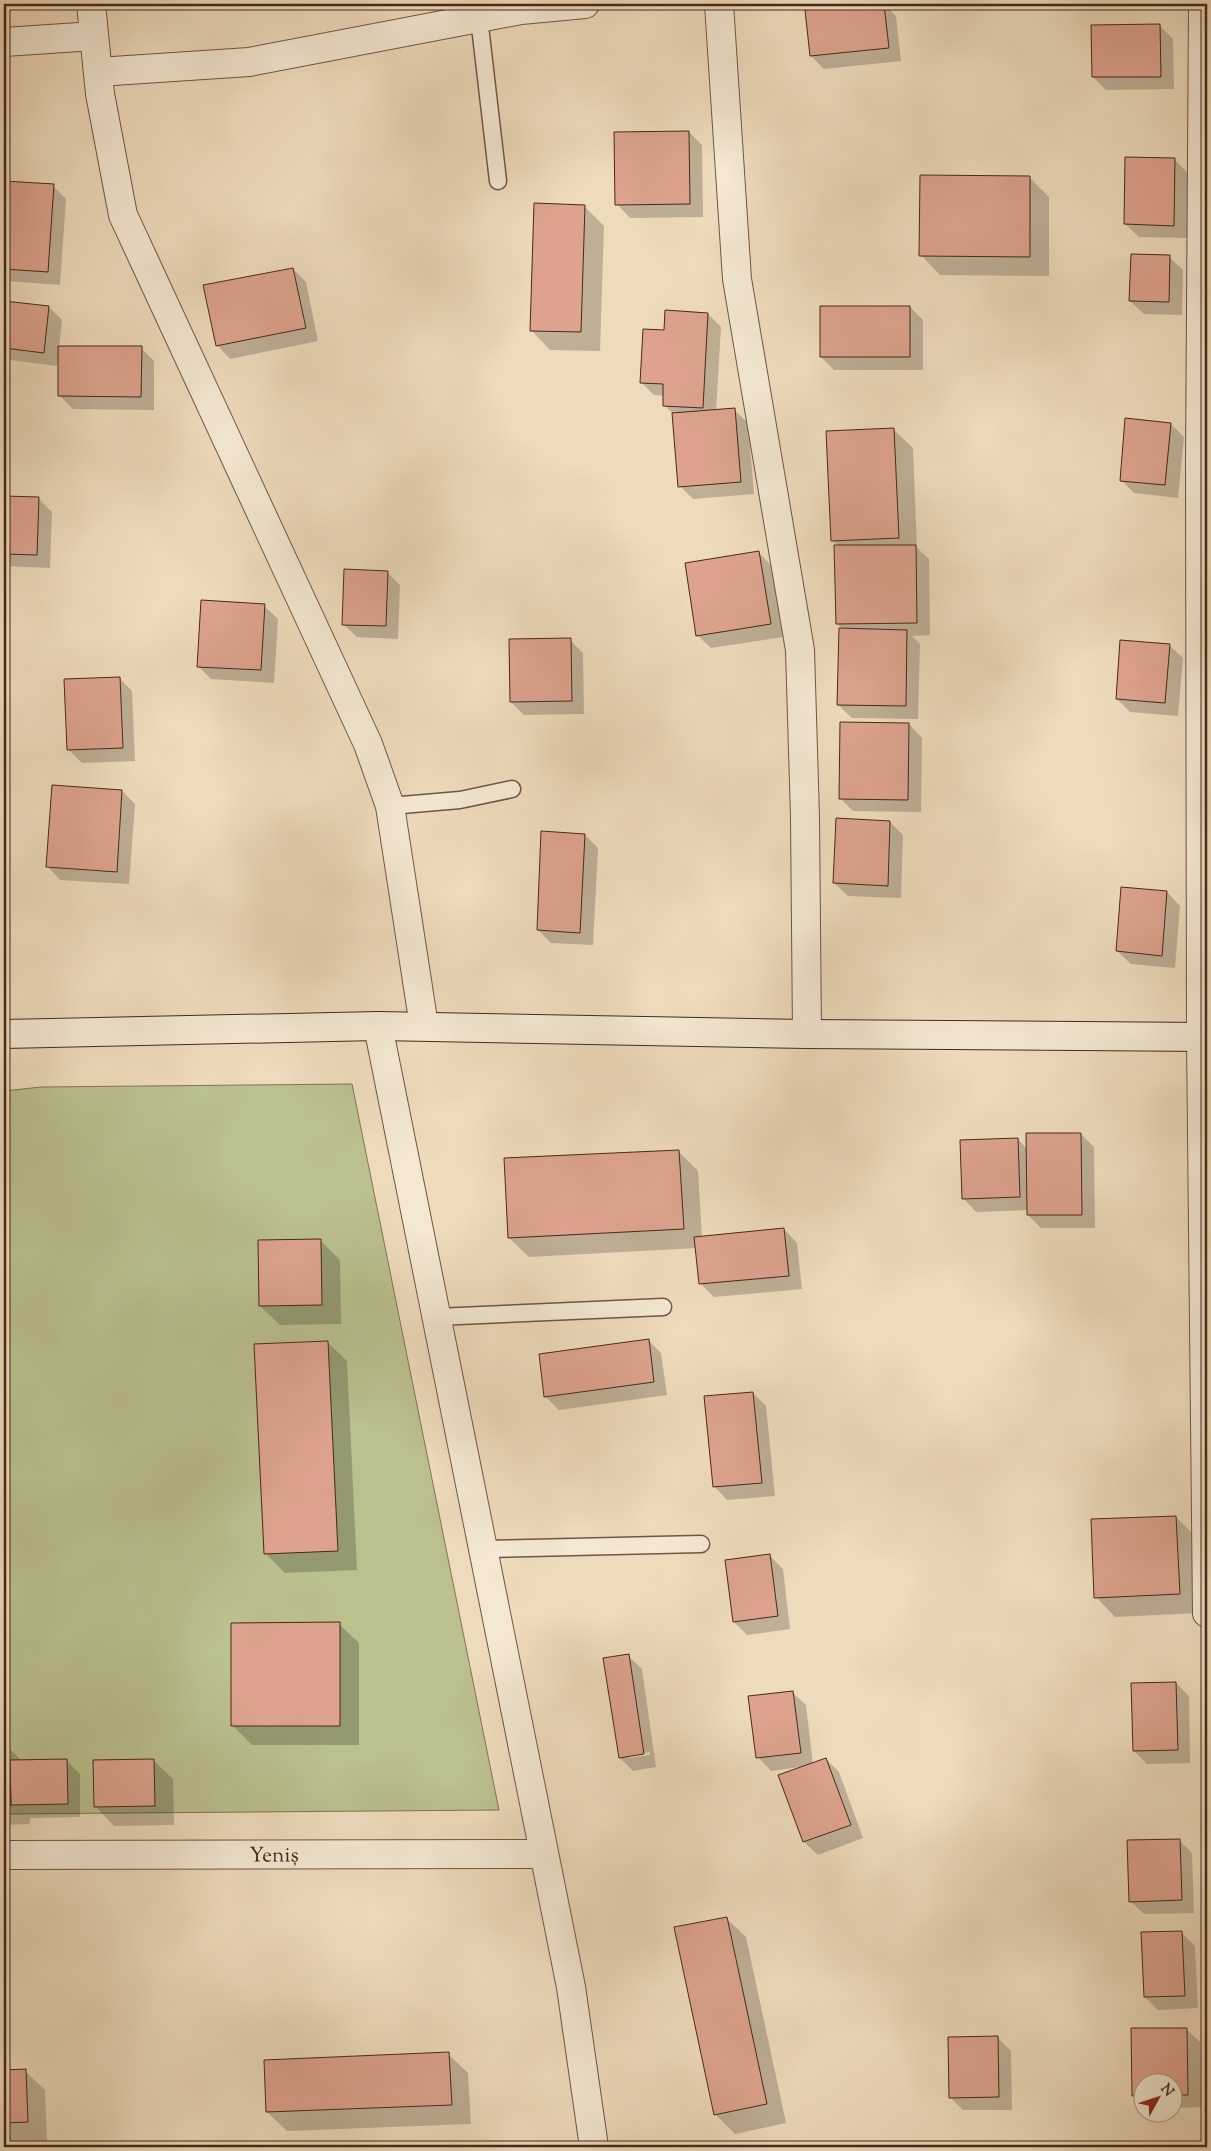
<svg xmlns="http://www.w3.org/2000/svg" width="1211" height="2151" font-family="'Sorts Mill Goudy',serif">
<rect width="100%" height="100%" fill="#eedbbc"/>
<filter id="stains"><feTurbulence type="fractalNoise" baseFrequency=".004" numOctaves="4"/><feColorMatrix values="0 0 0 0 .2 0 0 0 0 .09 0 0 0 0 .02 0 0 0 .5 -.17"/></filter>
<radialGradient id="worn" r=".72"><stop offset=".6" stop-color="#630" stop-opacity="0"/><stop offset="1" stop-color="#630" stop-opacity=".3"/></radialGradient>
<path fill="#bbc08f" stroke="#807454" d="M352,1084L499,1810L4,1814V1091L41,1087Z"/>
<path fill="#0003" fill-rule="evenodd" d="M872,4H884L896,16L901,61L824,69L811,56L806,11Z
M1160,26L1173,39L1174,89L1106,90L1093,77Z
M689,132L702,145L703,217L630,218L617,204Z
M1174,159L1187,172V238L1139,237L1125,224Z
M1030,178L1049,197V276L940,275L921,255Z
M4,183L53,186L66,199L60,285L7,281L4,278Z
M584,206L604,226L600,351L550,350L531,330Z
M1169,257L1183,270L1182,315L1144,314L1130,301Z
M293,269L306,282L318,341L230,359L217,345Z
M4,302L49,307L62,320L59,348H141L154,361V410L73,409L60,396V359H58L57,366L10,360L4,354Z
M910,307L923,320V370H834L821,357Z
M708,314L721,327L716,411L734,410L748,423L754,494L693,499L680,486L674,415L664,405V396L654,395L641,382Z
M1171,424L1184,437L1178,498L1134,493L1121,480Z
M893,429L913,448L917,548L929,559L930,635L912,636L920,644L918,719L852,718L838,705L843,630L837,623L839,547L832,540Z
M4,497L39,499L52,512L50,568L4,566Z
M759,553L772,566L783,637L711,648L697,635Z
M387,572L400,585L398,639L357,637L343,624Z
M264,606L278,619L274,683L211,679L198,666Z
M570,640L583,653L584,714L524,715L511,702Z
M1169,645L1183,658L1178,716L1130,712L1117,699Z
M119,678L132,691L135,761L82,763L69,750Z
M909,724L922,738L921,812L853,811L840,798Z
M122,791L135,804L129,884L60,880L47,866Z
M890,822L903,835L901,898L848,896L834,883Z
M585,835L598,848L593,945L551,943L538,930Z
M1167,892L1180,906L1175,968L1131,964L1117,951Z
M1081,1134L1094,1147L1095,1228H1041L1028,1215V1210L976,1212L963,1198L1018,1139L1027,1149Z
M679,1152L698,1171L702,1238L784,1229L797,1243L802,1289L714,1297L701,1284L697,1248L529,1257L509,1238Z
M320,1240L340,1260L341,1324L280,1325L260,1306Z
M648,1340L661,1353L667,1395L559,1410L546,1397Z
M327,1342L347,1361L357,1570L285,1573L265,1553Z
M753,1393L766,1406L775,1496L727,1500L714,1486Z
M1176,1517L1195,1536L1199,1613L1115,1617L1096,1597Z
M770,1556L783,1569L790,1629L747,1635L734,1622Z
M339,1624L359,1643V1745H252L233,1726Z
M628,1656L642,1669L656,1767L633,1771L620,1758ZM650,1752V1755L629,1758V1755Z
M1176,1683L1189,1696L1190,1763L1147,1764L1134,1751Z
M792,1692L806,1705L813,1764L826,1759L839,1772L863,1838L818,1855L804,1842L780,1776L800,1767L771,1771L758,1757Z
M4,1748H9L22,1761L66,1760L80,1774V1817L30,1818V1824L4,1825Z
M153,1760L173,1779L174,1825L114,1826L95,1806Z
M1179,1840L1192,1853L1194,1913L1144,1914L1130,1901Z
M726,1918L746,1937L786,2123L735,2134L716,2115Z
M1181,1932L1195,1946L1198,2008L1158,2010L1145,1997Z
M1186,2029L1200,2042L1201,2107L1174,2108V2084H1144V2105L1133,2095Z
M997,2037L1011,2051L1012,2110H963L950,2097Z
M448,2054L468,2073L471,2124L287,2131L267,2112Z
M4,2071H25L45,2090L47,2141L4,2143Z"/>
<path fill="#dda38e" stroke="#462919" d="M861,4H884L889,48L810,56L805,10Z
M1160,24L1161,77H1092L1091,25Z
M689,131L690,204L615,205L614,132Z
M1125,157L1175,158L1174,226L1124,224Z
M920,175L1030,176V257L919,256Z
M4,181L54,184L48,272L4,269Z
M534,203L585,205L581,332L530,331Z
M1131,254L1170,255L1169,302L1129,301Z
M293,268L306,328L216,346L203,285Z
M4,301L49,306L44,353L4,348Z
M820,306H910V357H820Z
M665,310L708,313L703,408L663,406V384L640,383L643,329L664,330Z
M58,346H142L141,397L58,396Z
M735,408L741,482L678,487L672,413Z
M1125,418L1171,423L1165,485L1120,481Z
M894,428L899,538L831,541L826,431Z
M4,496L39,497L37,555L4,554Z
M834,545H916L917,623L836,624Z
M759,551L771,624L696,636L685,563Z
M344,569L388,571L386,626L342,625Z
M201,600L265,604L261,670L197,667Z
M839,628L907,630L906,706L837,705Z
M571,638L572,701L510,702L509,639Z
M1120,640L1170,644L1165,703L1116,699Z
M120,677L123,748L67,750L64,679Z
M840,722L909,723L908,800L839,799Z
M52,785L122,790L117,872L46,867Z
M836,818L890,821L888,886L833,883Z
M541,831L585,834L580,933L537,930Z
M1121,887L1167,891L1162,956L1116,951Z
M1026,1133H1081L1082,1215H1027Z
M1018,1138L1020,1197L962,1199L960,1140Z
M679,1150L684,1229L508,1238L504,1158Z
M784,1228L789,1276L699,1284L694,1237Z
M321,1239L322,1305L259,1306L258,1240Z
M649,1339L654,1382L544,1397L539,1354Z
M328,1341L338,1551L264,1554L254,1344Z
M753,1392L762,1483L713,1487L704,1396Z
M1176,1516L1180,1594L1094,1598L1091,1519Z
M770,1554L778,1616L733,1622L725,1560Z
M340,1622V1726H231V1623Z
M629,1654L644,1754L619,1758L603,1658Z
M1176,1682L1178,1750L1133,1751L1131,1683Z
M793,1691L801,1753L756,1758L748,1696Z
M4,1747H9L11,1805L4,1806Z
M826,1758L851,1825L803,1842L778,1775Z
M67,1759L68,1804L11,1805L10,1760Z
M154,1759L155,1806L94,1807L93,1760Z
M1180,1839L1182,1900L1129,1902L1127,1840Z
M727,1917L767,2104L714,2115L674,1927Z
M1182,1931L1185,1996L1144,1997L1141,1932Z
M1131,2028H1187L1188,2095H1174V2084H1144V2095L1132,2096Z
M998,2036L999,2097L949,2098L948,2037Z
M449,2052L452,2105L266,2112L264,2060Z
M26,2069L28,2122L4,2123V2070Z"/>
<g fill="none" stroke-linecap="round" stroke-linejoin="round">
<g stroke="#705642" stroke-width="19">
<path id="service" d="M479,18L498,181
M390,806L460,800L512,789
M437,1317L663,1307
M483,1549L701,1544"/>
</g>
<g stroke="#705642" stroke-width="30">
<g id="minor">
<path d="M91,4L100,94L123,215L368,744L390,806L424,1026"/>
<path d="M719,4L737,279L800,650L805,817L807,1034"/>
<path d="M1203,4L1200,463L1201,1037L1207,1613"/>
<path d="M4,42L94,36"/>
<path d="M98,72L249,62L521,10L585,4"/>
<path d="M378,1026L571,1987L594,2147"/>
<path id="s1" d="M4,1855L544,1854"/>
</g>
</g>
<g stroke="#462919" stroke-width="30">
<path id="secondary" d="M4,1034L378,1026L807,1034L1207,1037"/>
</g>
<use href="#service" stroke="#f4e8d3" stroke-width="16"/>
<use href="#minor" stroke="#f4e8d3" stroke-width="28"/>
<use href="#secondary" stroke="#f4e8d3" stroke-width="28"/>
</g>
<g text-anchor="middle" stroke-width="5" stroke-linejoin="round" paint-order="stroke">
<g font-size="21" fill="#462919" stroke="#f4e8d3">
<text dy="7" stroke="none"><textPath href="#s1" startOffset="270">Yeniş</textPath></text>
</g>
</g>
<rect width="1211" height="2151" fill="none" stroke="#eedbbc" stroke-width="20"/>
<rect x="5" y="5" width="1201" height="2141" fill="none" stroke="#462919" stroke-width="2.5"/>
<rect x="10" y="10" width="1191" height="2131" fill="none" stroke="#462919"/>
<g transform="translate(1158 2098) rotate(50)"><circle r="24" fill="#f4e8d3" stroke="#ae9c89"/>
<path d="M0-4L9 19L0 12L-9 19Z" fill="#8f2418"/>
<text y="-8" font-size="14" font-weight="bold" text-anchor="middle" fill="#462919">N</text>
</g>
<rect width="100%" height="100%" filter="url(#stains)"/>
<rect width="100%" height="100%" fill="url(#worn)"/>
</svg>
